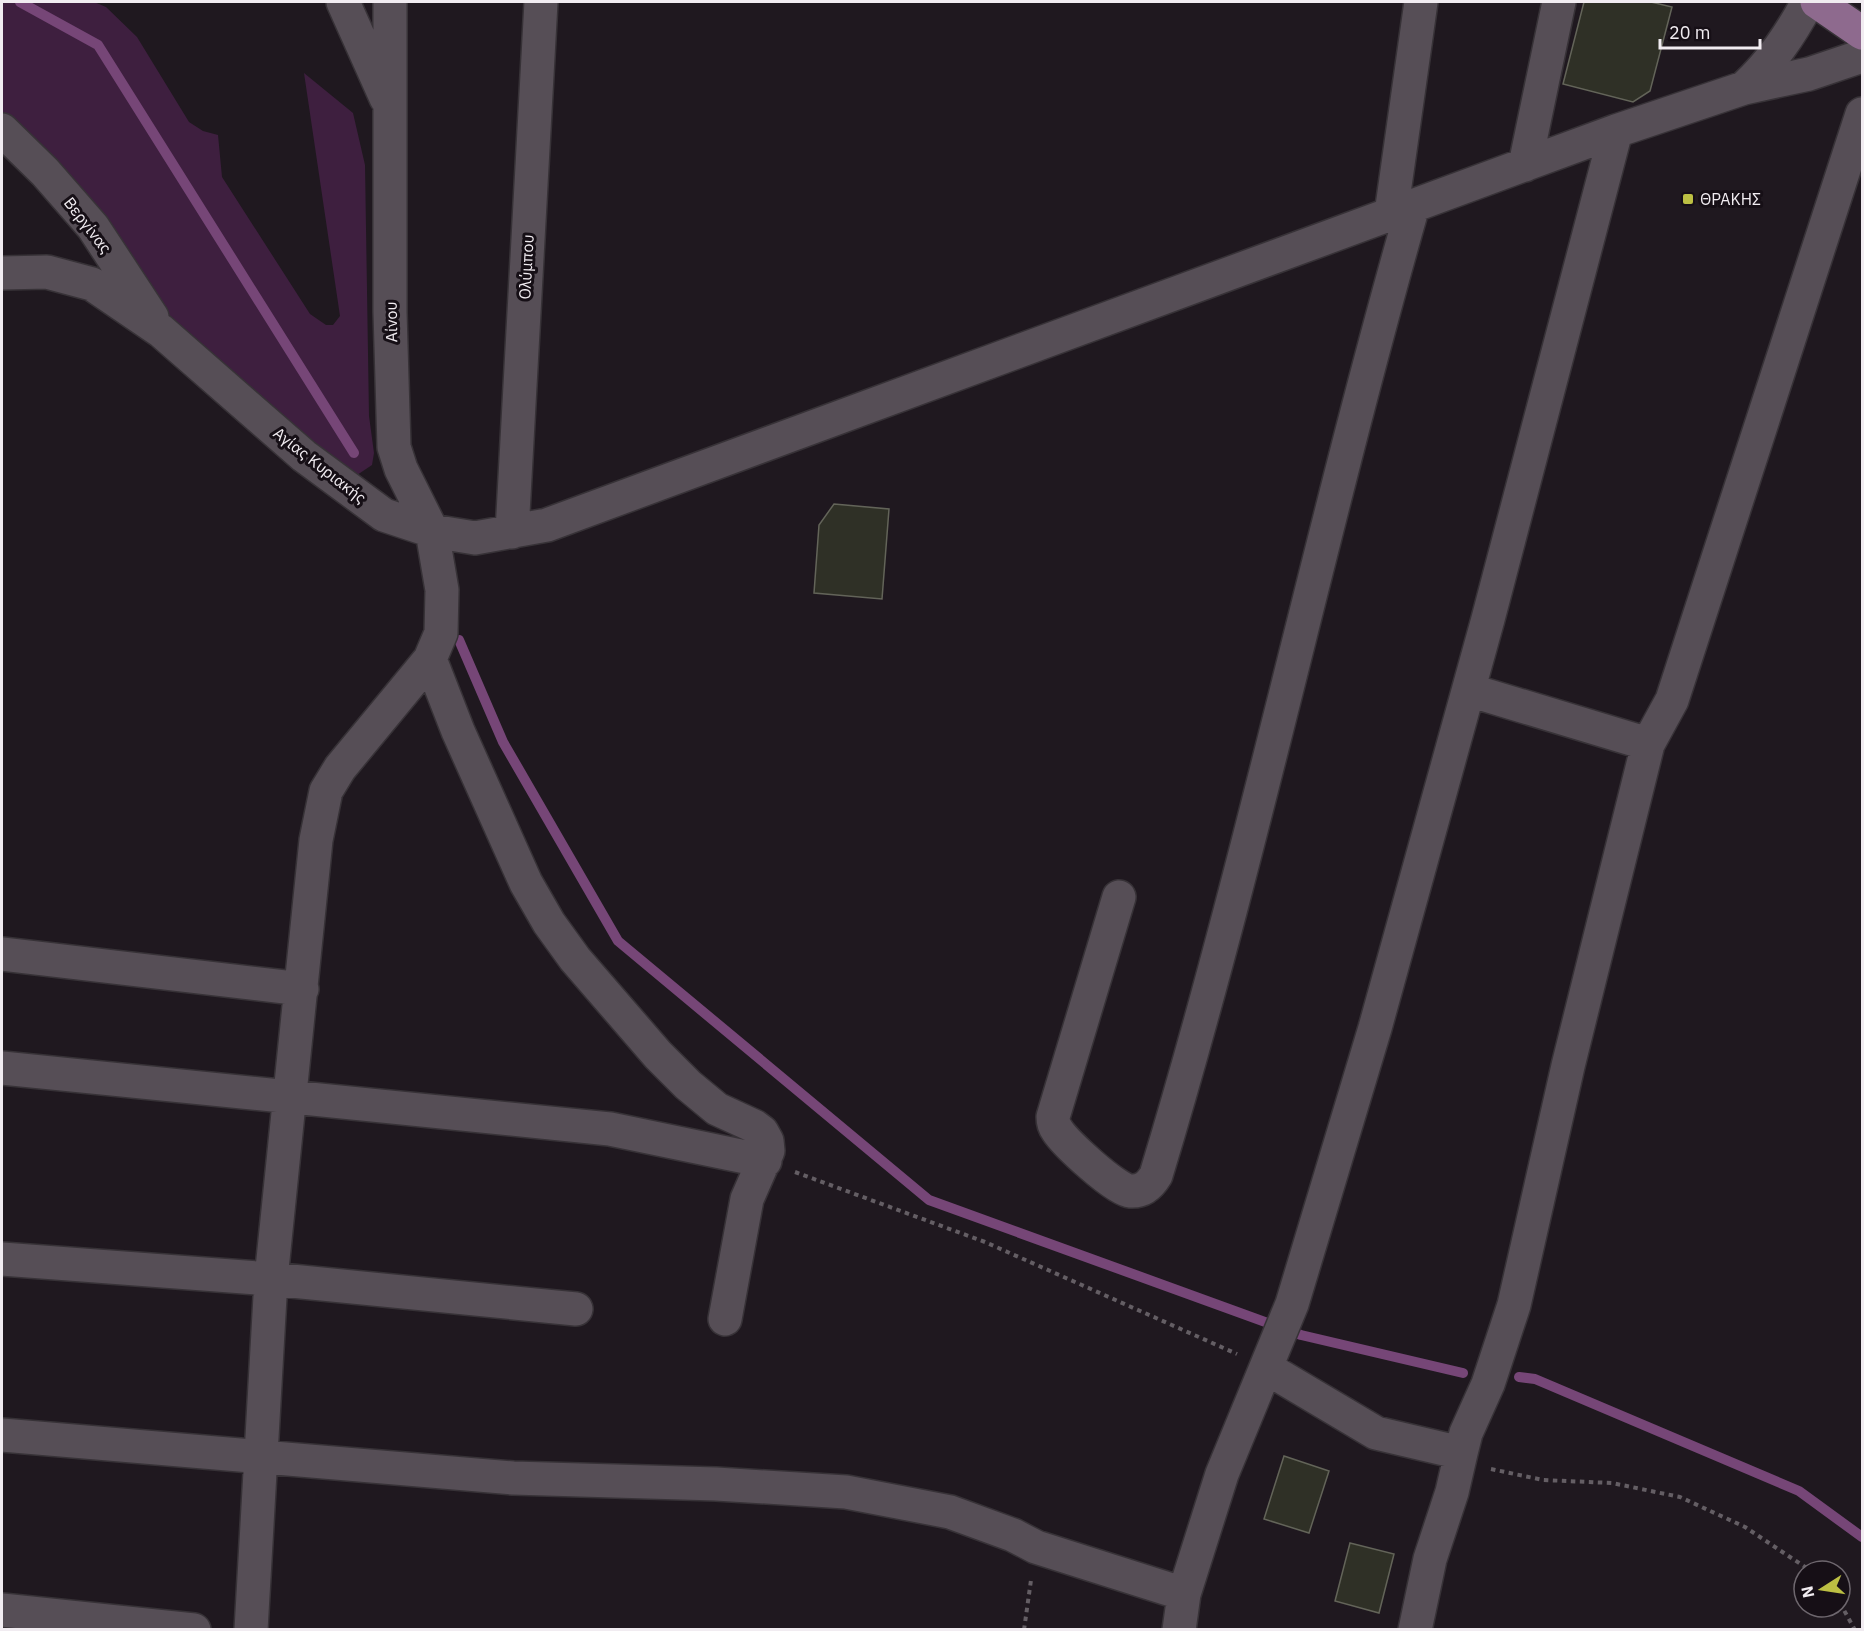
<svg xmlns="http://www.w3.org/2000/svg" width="1864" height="1631" font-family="'IBM Plex Sans',sans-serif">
<rect width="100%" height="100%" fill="#1f181f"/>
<path fill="#3e1f3f" d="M2,2H94L106,7L137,37L189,122L203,131L218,135L222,177L310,314L326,325H333L340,316L304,73L353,113L365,165L369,416L374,453L372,465L357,475L331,467L166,327L2,120Z"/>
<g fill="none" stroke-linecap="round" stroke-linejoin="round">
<path stroke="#764677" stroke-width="10" d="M20,2L98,45L354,453
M459,640L503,742L618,941L929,1200L1301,1335L1463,1373
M1519,1377L1535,1379L1799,1491L1862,1537"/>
</g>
<path fill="#2f3026" stroke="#636459" stroke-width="1.5" d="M1584,2H1651L1672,7L1650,91L1633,102L1563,84Z
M834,504L889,509L882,599L814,593L819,525Z
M1284,1456L1329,1471L1309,1533L1264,1519Z
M1350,1543L1394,1554L1379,1613L1335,1601Z"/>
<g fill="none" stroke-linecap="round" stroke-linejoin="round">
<g stroke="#373237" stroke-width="36">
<path id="minor" d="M343,2L386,98
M1744,88C1772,62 1790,35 1808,2
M2,130L45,172L93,227L152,317
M1525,165L1559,2
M1391,214L1421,2
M2,273L47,272L92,284L161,331L304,456L384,515L432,531L475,538L547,525L1616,131L1744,88L1809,74L1862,56
M512,532L541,2
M430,659L458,731L526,883L549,923L575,959L658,1055L688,1085L717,1109L754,1126L762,1132L767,1141L768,1151L747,1199L725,1319
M1469,690L1648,744L1672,700L1862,114
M1119,897L1053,1117C1053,1122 1054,1126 1057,1130C1065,1143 1116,1190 1130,1191C1143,1192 1150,1185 1156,1175C1253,855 1321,527 1413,206
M2,954L302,989
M2,1068L610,1129L765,1161
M2,1259L271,1279L576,1309
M1268,1369L1376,1433L1461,1453L1466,1433L1488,1384L1514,1305L1568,1066L1648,744
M2,1435L513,1478L716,1484L846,1492L950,1512L1013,1535L1036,1547L1184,1594
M2,1610L194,1630
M251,1630L271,1279L316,840L326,791L340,768L430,659L441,633L442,590L432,531L401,469L394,447L390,312V2
M1179,1630L1184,1594L1222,1474L1292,1304L1375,1028L1488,619L1616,131
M1415,1630L1430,1559L1452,1492L1461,1453"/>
</g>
<g stroke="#373237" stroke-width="36">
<path id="major" d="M1817,2L1862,33"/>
</g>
<path stroke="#645e64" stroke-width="4" stroke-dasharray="4.5 4.5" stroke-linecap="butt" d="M795,1172L985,1242L1237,1354
M1491,1469L1543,1480L1612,1483L1680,1497L1745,1527L1811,1571
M1840,1603L1855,1630
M1024,1630L1031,1580"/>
<use href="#minor" stroke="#564e56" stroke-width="33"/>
<use href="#major" stroke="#8e6a8e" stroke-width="33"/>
</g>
<rect fill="#bcbf43" stroke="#160f16" stroke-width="2" x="1682" y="193" width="12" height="12" rx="3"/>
<g text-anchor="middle" stroke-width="6" stroke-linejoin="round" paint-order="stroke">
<g font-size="16" fill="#f1ecf1" stroke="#160f16" text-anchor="start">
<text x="1700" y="205">ΘΡΑΚΗΣ</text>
</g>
<g font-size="16" fill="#f1ecf1" stroke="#160f16">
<text transform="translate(88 225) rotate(52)" y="6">Βεργίνας</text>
<text transform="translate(526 267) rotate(-87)" y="6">Ολύμπου</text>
<text transform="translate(391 322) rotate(-91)" y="6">Αίνου</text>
<text transform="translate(320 465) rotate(38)" y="6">Αγίας Κυριακής</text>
</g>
</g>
<rect width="1864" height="1631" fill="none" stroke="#f1ecf1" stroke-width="6"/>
<g transform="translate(1822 1589) rotate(258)"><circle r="28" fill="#160f16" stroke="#6e676e" stroke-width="1.5"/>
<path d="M0-4.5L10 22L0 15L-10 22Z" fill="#bcbf43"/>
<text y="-9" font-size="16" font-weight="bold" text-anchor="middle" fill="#f1ecf1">N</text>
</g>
<path d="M1660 39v9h100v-9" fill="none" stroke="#f1ecf1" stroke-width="3"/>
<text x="1669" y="39" font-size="18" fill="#f1ecf1" stroke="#160f16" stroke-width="4.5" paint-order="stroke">20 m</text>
</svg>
